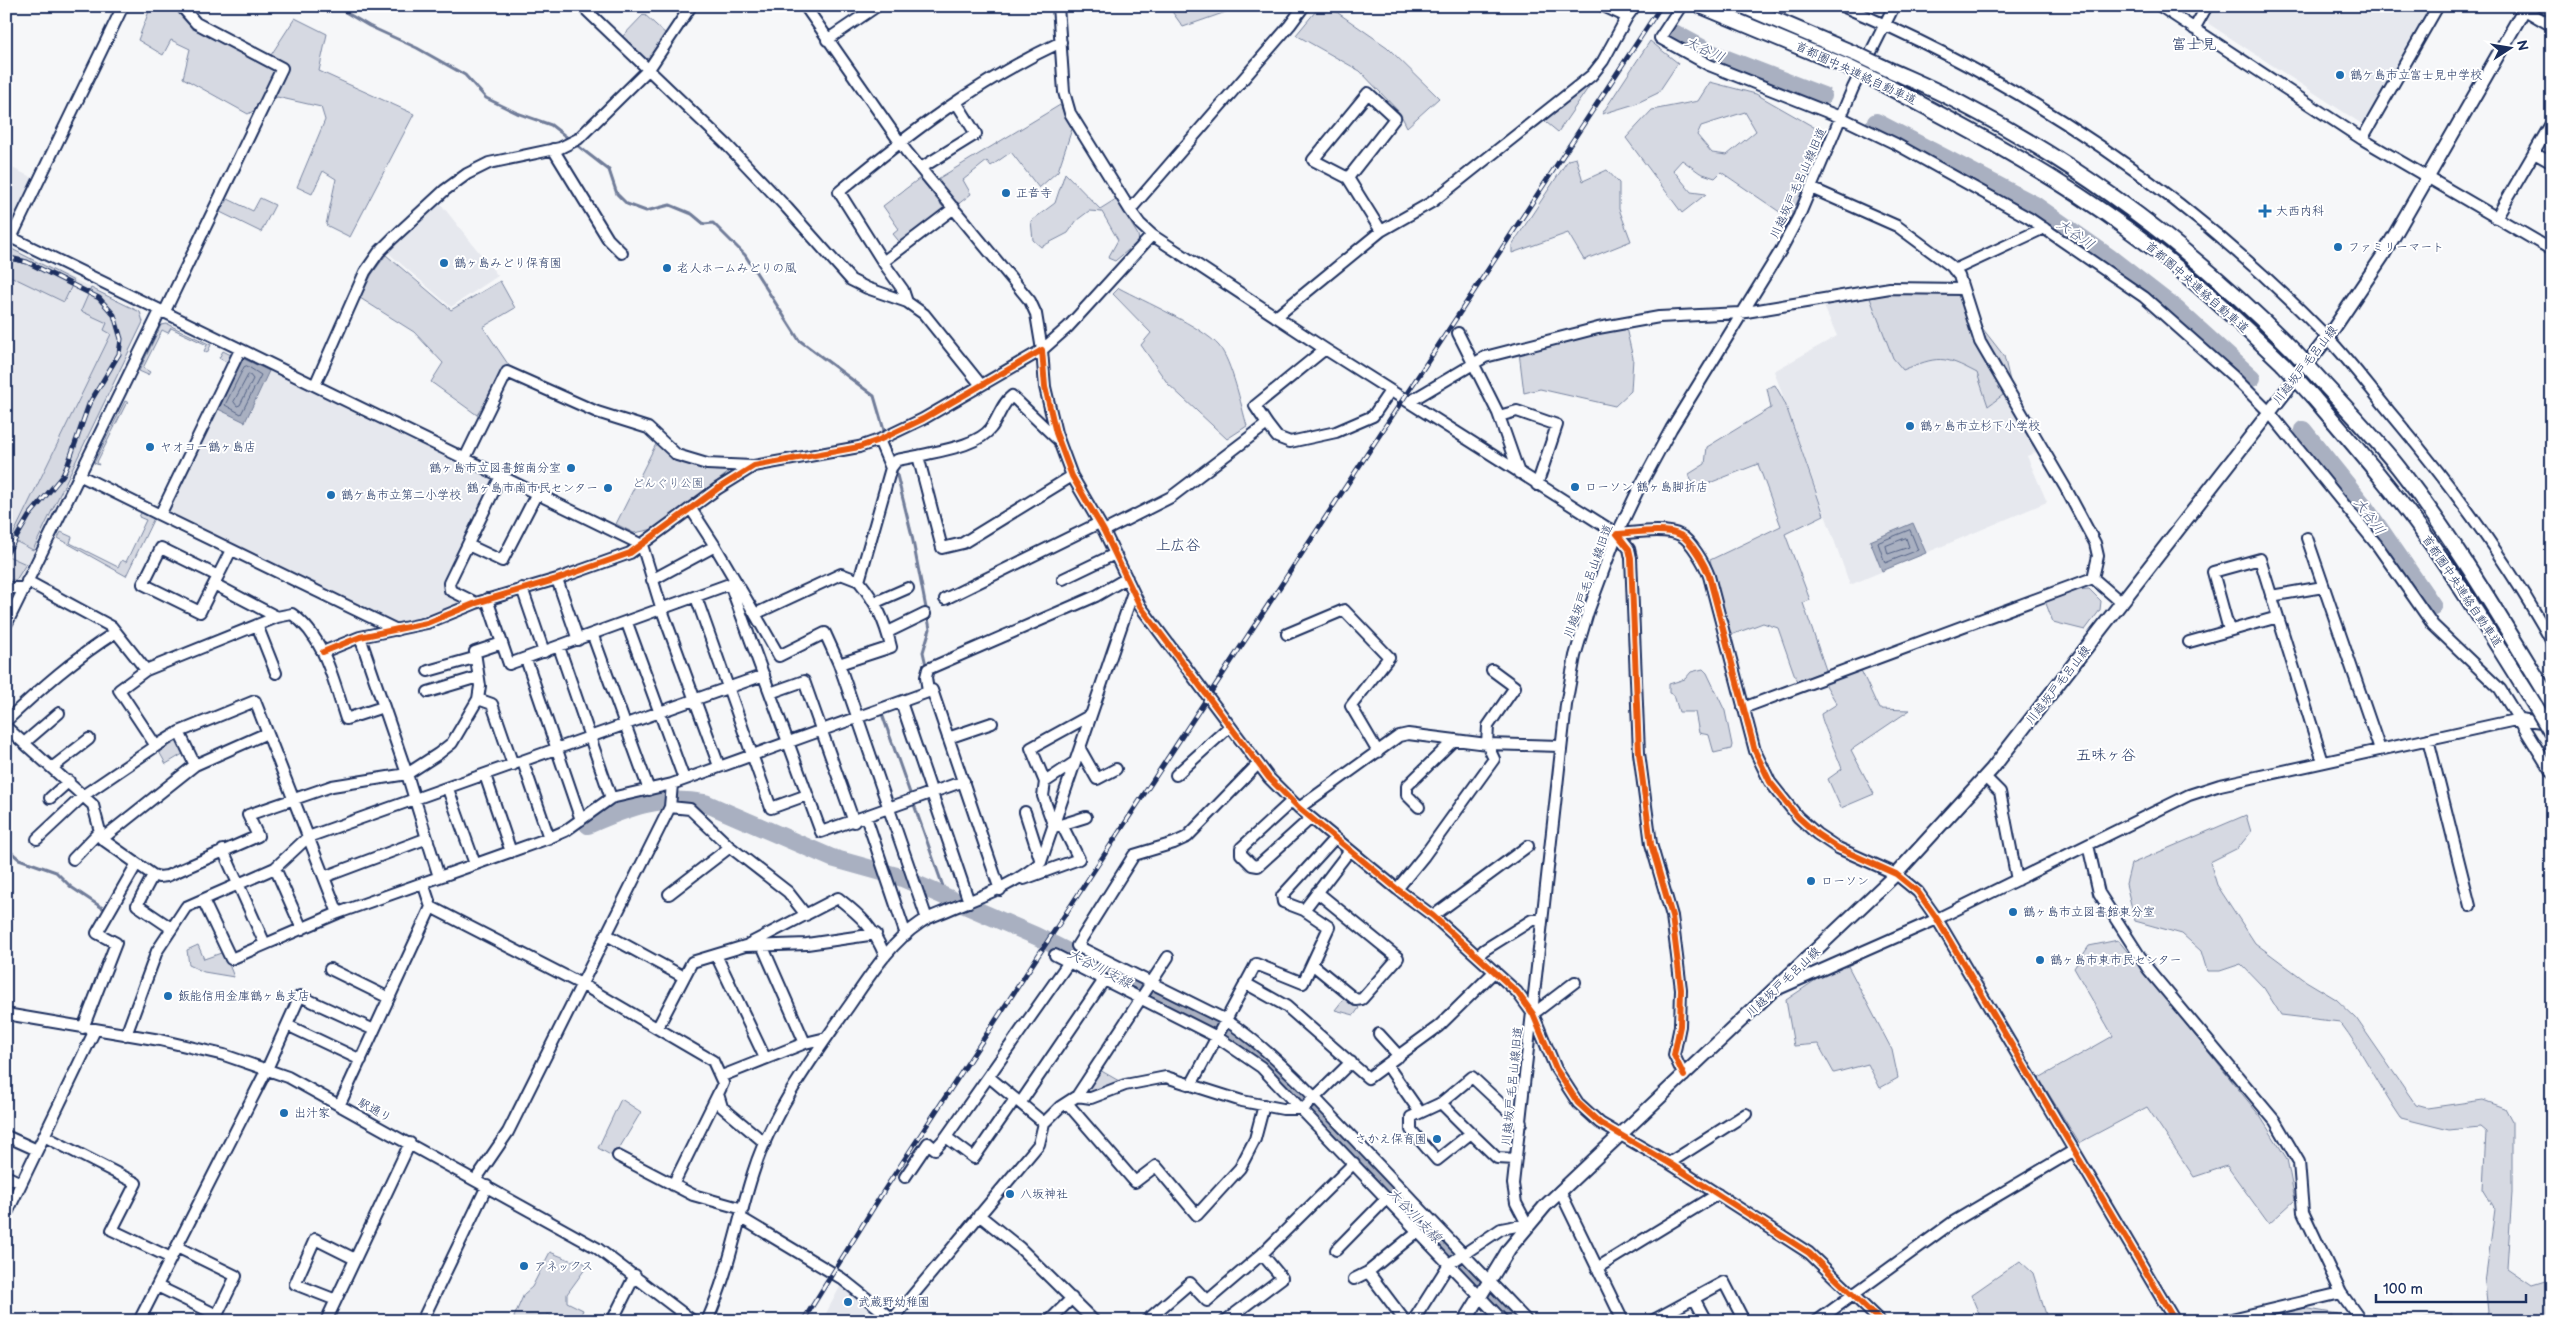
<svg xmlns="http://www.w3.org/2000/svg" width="2558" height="1327" font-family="'Balsamiq Sans','Klee One',sans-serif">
<rect width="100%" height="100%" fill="#f6f7f9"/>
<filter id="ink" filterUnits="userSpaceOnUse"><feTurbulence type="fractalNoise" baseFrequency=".02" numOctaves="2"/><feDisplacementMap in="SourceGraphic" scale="10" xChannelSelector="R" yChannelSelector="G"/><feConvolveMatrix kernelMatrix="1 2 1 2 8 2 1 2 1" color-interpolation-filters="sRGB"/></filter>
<g filter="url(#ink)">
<path fill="#e6e8ee" d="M2215,6H2433L2365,126L2209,24L2208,20Z
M6,165L33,178L9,228L6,227Z
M440,203L498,276L451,307L385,250Z
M6,245L142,313L144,322L20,580L17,581H6Z
M1885,292H1957L1961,294L2041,450L2027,456L2047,502L1850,585L1774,371L1837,336L1823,304Z
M240,350L501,476L449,583L476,603L397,630L160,515Z
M842,1283L888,1321H822Z"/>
<path fill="#d6d9e2" stroke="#7884a0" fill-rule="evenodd" d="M151,6H185L198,20L271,55L295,18L327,34L319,71L414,114L350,237L326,225L336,179L323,171L312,194L297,187L325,120L321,107L277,97L248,114L183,78L190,49L171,40L163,55L138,40Z
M1168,6H1243L1183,27Z
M1320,6H1328L1387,47L1439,98L1407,127L1400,113L1360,71L1296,35Z
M644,14L667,35L647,61L621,38Z
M1621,32L1625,34L1558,132L1541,118L1586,72Z
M1650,41L1678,63L1658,93L1635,104L1602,114Z
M1710,82L1756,94L1826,134L1790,219L1721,172L1715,178L1700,173L1682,160L1673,170L1691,192L1706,194L1682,213L1626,138L1652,110L1698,101ZM1745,112L1756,131L1727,155L1712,153L1697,135L1701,126Z
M1060,105L1072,129L1058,171L1039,188L1011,152L991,166L987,161L963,180L971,194L957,205L936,180Z
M1576,158L1583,181L1607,170L1619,183V209L1631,241L1584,260L1568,233L1512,253V245L1568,160Z
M1065,173L1100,209L1116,199L1138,235L1139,241L1115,261L1108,258L1118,240L1102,212L1089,211L1077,220L1068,233L1041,247L1033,240L1031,221L1055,203Z
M920,178L946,211L902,245L893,234L899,229L883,206Z
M260,198L275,205L261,232L216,210L221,201L226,203L228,199L253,211Z
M6,246L74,281L64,302L6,274Z
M386,255L451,310L500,281L515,308L483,327L512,370L492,391L477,415L431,382L443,363L414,332L360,298L372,274Z
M91,288L140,312L143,322L33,550L11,539L111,334L104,330L107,323L81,311Z
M1119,288C1143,301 1203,327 1219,346C1232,362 1241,405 1247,426L1227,439L1168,384L1141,345L1151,333L1113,294Z
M1914,292L1957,293L1973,306L1983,329L2004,356L2010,381L2003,395L1988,406L1977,373C1943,355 1938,356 1903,370L1893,358L1870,298L1887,294Z
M167,324L211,345L207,353L204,351L207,345L171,328L168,333L162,330L143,368L150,372L148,375L139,371L161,325Z
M1626,328L1633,358L1631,391L1615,406L1540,389L1524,393L1519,352L1605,330Z
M223,351L233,356L161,506L158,507L228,363L219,358Z
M1775,385L1785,403L1824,515L1785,534L1810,600L1803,603L1826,670L1797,682L1778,628L1763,623L1731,635L1710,560L1781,526L1758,464L1694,489L1689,474L1705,464L1707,447L1771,408L1767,388Z
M125,401L129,403L126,404L97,462L99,465L94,463Z
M658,440L677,455L733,469L654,529L634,533L616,524Z
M142,511L155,516L126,576L58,538L61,532L72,537L70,543L118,567L122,560L126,562L146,520L139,517Z
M8,556L26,564L16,580H6Z
M2089,589L2101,601L2100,610L2085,630L2053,622L2045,601L2073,590Z
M1860,668L1879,709L1910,710L1851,750L1874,794L1841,808L1828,779L1842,769C1838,756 1822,724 1821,714L1837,704L1824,682Z
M1703,669L1707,673L1725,711L1732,745L1731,749L1714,753L1709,735L1699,733L1695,712H1679L1674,695L1669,693V684L1685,679L1691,672Z
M178,738L186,752L166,764L158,750Z
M2246,815L2251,832L2238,848L2210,862L2217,885L2255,943L2306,981L2336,999L2356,1018L2416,1105L2427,1108L2483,1100L2505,1108L2512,1121V1193L2507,1268L2532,1285L2552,1279V1321H2484L2488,1312L2485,1283L2495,1209L2483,1189L2486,1132L2480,1127L2449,1130L2401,1118C2379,1086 2363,1052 2340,1022L2281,1015L2264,988L2241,964L2220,971H2207L2201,951L2182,934L2135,921L2126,884L2131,864Z
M2118,940L2260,1116L2287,1159L2295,1200L2269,1224L2227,1166L2194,1177L2147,1107L2079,1143L2039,1078L2113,1036L2074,968L2089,946Z
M198,945L204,959L224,952L234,977L204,972L189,965L187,950Z
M1848,966L1892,1050L1898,1078L1880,1088L1868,1064L1834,1073L1818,1044L1794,1046L1786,1000L1826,973Z
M1346,996L1359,1008L1354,1015L1335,1010Z
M1098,1069L1119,1081L1118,1085L1083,1095Z
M621,1099L641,1112L614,1157L598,1148Z
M550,1252L572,1261L576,1259L588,1265L567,1294V1302L583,1310L578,1321H553L554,1318L548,1314L542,1321H516L514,1317L524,1294L532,1287Z
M2020,1261L2033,1273L2048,1321H1982L1971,1295Z
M2303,1308L2338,1314L2343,1321H2273V1316Z
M2452,1314L2453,1321H2415Z"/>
<path fill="#a9b0c1" stroke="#707c99" d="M242,358L269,371L245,422L218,409Z
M1913,523L1926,553L1882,571L1870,541Z"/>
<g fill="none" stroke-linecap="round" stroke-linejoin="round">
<path stroke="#546386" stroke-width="1" d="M247,366L261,375L241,414L225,405L244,367Z
M249,374L253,379L240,405L237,406L234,402Z
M1910,530L1918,550L1885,563L1878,543Z
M1906,538L1909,547L1888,554L1886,546Z"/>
<path stroke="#707c99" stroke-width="3" d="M335,6L369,26L417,48L465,75L486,98L517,113L551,125L609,170L617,194L627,204L646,211L670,205L692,214L704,224L713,223L745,255L799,340L874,396L893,461
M895,467L912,536L930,629L923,652L926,665
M882,714L946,895
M6,841L12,853L19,859L56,872L71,887L104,909"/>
<path stroke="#a9b0c1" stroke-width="18" d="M1672,32L1711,53L1823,96
M1876,122L2035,205L2109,257L2176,309L2252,378
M2303,430L2364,506L2433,606
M588,825C629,807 659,795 705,803L832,858L900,877L1036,936L1227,1031L1272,1066L1516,1321"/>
<g stroke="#1b2f5e" stroke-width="14">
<path id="minor" d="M582,6L726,144L787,208L851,280L867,288L907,302L924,314L981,385
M805,6L906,151L1030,301L1036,314L1042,350L1068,327L1152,235L1140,224L1130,210L1070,113L1064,92L1058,6
M1603,6L1627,17L1635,6
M1681,6L1660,38L1709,65L1840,117L1896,144L2029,218L2144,297L2233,376L2269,412L2377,545L2433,625L2500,689L2552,773
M1842,6C2024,82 2189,195 2326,336C2352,363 2374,394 2398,422C2455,490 2509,564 2552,642
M2160,6L2362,139L2552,250
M2518,6L2552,26
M2194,29L2207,6
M827,40L877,6
M2362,139L2438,6
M553,149L608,239L622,253
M2534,153L2552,163
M921,168L976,134L956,102
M1348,178L1395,118L1368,93L1313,160L1348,178L1381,231
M1811,188L1897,226L1951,266L1959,276L1980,342L2065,487L2095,543L2098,556L2093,578
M1130,210L1290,25L1304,6
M2496,218L2552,122
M6,235L642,545L662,610L719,766
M1152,235L1325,349L1617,534
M11,238L123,6
M883,262L839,192C908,134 979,80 1061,42
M1954,270L2044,228
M907,302L903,290L883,262L954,208
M164,313L282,68L196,23L181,6
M1276,317L1381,231L1432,202L1592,75L1603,61L1627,17
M1458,333L1498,413L1519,473
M315,385L365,272L379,252L393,238L445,190L467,174L489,163L560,148L578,139L649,69L691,6
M1409,402L1485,357L1598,328L1659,317L1740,313L1890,288L1962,289
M1499,416L1517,411L1557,425L1537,485
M1267,424L1255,406L1325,349
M879,440L891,468L859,581C876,602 885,621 891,647L839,664L927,919
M918,456C938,451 978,446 991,428C998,419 1002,403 1012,396L1056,438
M465,458L507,372L597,412L648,428L677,455L707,464L752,466
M891,468L897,460L918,456L942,548L963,543L1072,476
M79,475L160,515L240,350
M691,509L715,546
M160,515L397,630
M1104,531L1171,497L1267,424L1277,437L1290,442L1336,432L1373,416L1390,391
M2307,538L2380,750
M468,545L502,561L537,493
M218,576L161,548L143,584L200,612C210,591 221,571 231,550
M557,579L578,640
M1063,579L1115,554
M652,580L715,546L755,614L841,574L859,581
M27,581L112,627L146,670
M214,584L277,617
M730,584L821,832L964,781
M6,588H24
M522,588L544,652
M2271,596L2323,587
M696,597L771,808L807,795
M487,599L509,664L735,582
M945,599L1099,523
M876,602L908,588
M476,603L450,590L449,583L501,476
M755,614L779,656L825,633L839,664
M627,623L684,779
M6,625L160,311
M257,625L276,673
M2229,630L2213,572L2260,559L2323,762
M888,632L925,614
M1287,634L1344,610L1389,657L1351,706L1378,752
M593,636L649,790
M360,637L407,774L439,877
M2189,642L2278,617
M559,647L611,798
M323,652L360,637L427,623L476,603L557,579L630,553L717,489L754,466L859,447L879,440L923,419L1042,350L1045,387L1056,433L1072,476L1104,531L1140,606L1269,778L1299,808L1397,889L1433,916L1517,992L1533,1014L1556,1069L1578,1103L1600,1123L1669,1163L1809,1253L1880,1321
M526,659L581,820
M428,671L474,658
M428,692L478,677
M770,693L804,681L854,822
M478,699L492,704L513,765
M901,702L969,902
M1743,708L2093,578L2122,603
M6,721C41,688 75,658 116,632
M6,727L93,805L102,839L153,875L159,877L167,876L258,836L248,815L332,786L407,774L438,754L452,743L478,699L480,686L475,652L502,643
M179,732L195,765
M948,738L992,723
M2428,739L2470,906
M24,743L59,713
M156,746L119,690L146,670L277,617L292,614C325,637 334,683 346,719L383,707
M1080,749L1097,779L1116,769
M523,762L549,838
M1257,765L1187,837L1174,843L1134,855L1077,946L1226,1020C1259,1042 1287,1069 1314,1097L1527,1321
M53,767L89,739
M485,775L511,852
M1176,775L1229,727
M1985,777L2000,792L2017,880
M1045,782L1075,762
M448,789L475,864
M50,798L69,781
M1292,801L1241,848V854L1252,865L1258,866L1311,818
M670,807L690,809L730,847L788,892L806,915
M1419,807L1407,795V786L1453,741
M1299,808L1399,736L1408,734L1487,744L1560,746
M1025,812L1041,862
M866,817L906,935
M1086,817L1054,827L1043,796L1045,782L1031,748L1091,715
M37,839L84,795L156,746L179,732L255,701L338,913
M102,839L195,765L267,733
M2088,845L2099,893L2148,969L2275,1121L2299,1162L2303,1212L2341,1293L2361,1321
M223,850L265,944
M73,859L99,832
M275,868L302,929
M153,875L137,905L171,928
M324,877L425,839
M1024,879L1079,859L1062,825
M1397,889L1424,856L1494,759L1487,744L1488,726L1515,687L1492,670
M1000,890L932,690L928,692L926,677L928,669L1096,596L1127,578
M669,894L730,847
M203,900L231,959L338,913L549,838L565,831L611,798L672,784L928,692
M431,907L583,985L713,1061L723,1083L718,1094L722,1107L765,1143
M1304,910L1350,850
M1433,916L1528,846
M607,935L684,977
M749,944L838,898C862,917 873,927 885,956
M762,945L805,1043
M716,955L765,1058
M1055,955L1217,1037L1261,1067L1503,1321
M1478,956L1484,950L1532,920H1542
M1312,964L1356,1000L1362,999L1398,958L1317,892
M330,969L389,998
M1245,983L1286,1006L1368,1078L1439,1026L1495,971
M1776,990L1937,919L2189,795L2220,785L2520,719L2548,723
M6,1014L160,1040L224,1055L288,1077L597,1248L693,1321
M1533,1014L1575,982
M287,1025L361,1060
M658,1027L692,962L745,946L807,944L876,934
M83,1028L116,943L97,933L136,865
M1379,1034L1399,1056
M126,1035L157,951L186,907L275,868L308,837L764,675
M1387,1065L1419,1111
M722,1076L805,1043L826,1038
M1684,1076L1674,1055L1680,1026L1681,989L1672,916L1651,844L1639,753L1631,558L1629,549L1617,534C1633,533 1666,527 1680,535C1691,540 1705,565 1709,576L1755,751L1770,782L1798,817L1817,834L1838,848L1896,874L1918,892L1937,919L2175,1321
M989,1077L1044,1123
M1191,1085L1256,964L1303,983L1329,927L1304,910L1283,902L1282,896L1335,838
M1077,1096L1168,957
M1015,1099L974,1158L946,1137L1069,962
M1021,1102L1104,980
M1067,1103L1135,1182L1156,1166L1197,1215L1240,1168L1255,1139L1264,1105
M1441,1103L1471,1133L1437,1160L1411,1130V1117L1441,1103L1472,1077L1521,1123
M340,1104L431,907L423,883
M1471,1133L1497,1158L1516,1159
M6,1136L37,1150
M44,1136L136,1183L112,1230L171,1258
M618,1156L693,1195L743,1209
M1669,1163L1746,1114
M6,1176L21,1183
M905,1177L928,1143L935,1149L946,1137
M476,1179L508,1132L670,807L672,784
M673,1185L718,1094
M1560,1191L1623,1321
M6,1215L95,1030
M979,1215L1020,1248L1094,1321
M741,1218L841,1278L895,1321
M1336,1250L1387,1198
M1597,1268L1718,1194
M1368,1272L1405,1321
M1354,1279L1368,1272L1418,1231
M157,1286L217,1315L236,1276L177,1247
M1694,1298L1706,1321
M336,1300L295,1284L315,1239L355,1259
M893,1319L1039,1144L1044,1123L1060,1107L1077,1096L1091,1098L1125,1085L1166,1077L1242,1101L1283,1109H1303L1351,1062
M139,1321L267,1069L300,996L374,1030
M326,1321L410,1143
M422,1321L487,1186
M612,1321L635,1275
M707,1321C729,1272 737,1223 753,1173C772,1112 813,1057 849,1006C869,977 890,943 920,923C928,917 939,914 948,910C981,896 1013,886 1041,862L1133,592
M1049,1321L1072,1298
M1146,1321L1190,1283L1207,1301L1262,1254L1354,1163
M1225,1321L1282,1278L1262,1254
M1413,1321L1449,1264L1501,1229L1527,1224L1516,1203L1513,1184L1566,705L1575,656L1588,612L1617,534L1639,488L1671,429L1781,250L1799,216L1853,88L1894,6
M1652,1321L1724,1282L1744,1321
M1817,1321L1953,1222L2073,1151
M2223,1321L2341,1293"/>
</g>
<g stroke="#1b2f5e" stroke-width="16">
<path id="major" d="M1465,1321L1509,1249L1545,1206L1896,874L1992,769L2328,337L2382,257L2526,6"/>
</g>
<g stroke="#1b2f5e" stroke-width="18">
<path id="highway" d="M1701,6L1850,68
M1743,6L1858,55
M1881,66C1907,78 1935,89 1960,103C2084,167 2196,252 2294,351
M1875,80C1961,125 2047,170 2126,228C2182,268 2233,316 2283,364
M2324,384C2349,411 2375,438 2398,467C2456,541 2503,623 2552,703
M2313,397C2354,445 2396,493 2432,545C2469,598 2502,653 2536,707"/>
</g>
<use href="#minor" stroke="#fff" stroke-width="10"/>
<use href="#major" stroke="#fff" stroke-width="12"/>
<use href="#highway" stroke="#fff" stroke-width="14"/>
<g stroke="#1b2f5e" stroke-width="5">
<path id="rail" d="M6,257L27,262L99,298L114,315L121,339L119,354L89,404L68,464L63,475L29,516L6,555
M803,1321L885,1189L1661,6"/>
</g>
<use href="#rail" stroke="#fff" stroke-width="3" stroke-dasharray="9" stroke-linecap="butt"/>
<g stroke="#1b2f5e" stroke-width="18" stroke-linecap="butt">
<path id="highway-bridge" d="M1858,55L1881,66
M1850,68L1875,80
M2294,351L2324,384
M2283,364L2313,397
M2536,707L2552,734"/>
</g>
<use href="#highway-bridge" stroke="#fff" stroke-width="14"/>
<g stroke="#fff" stroke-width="9">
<path id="cycleway" d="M323,652L360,637L427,623L476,603L557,579L630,553L717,489L754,466L859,447L879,440L923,419L1042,350L1045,387L1056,433L1072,476L1104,531L1140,606L1269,778L1299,808L1397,889L1433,916L1517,992L1533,1014L1556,1069L1578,1103L1600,1123L1669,1163L1809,1253L1880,1321
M1684,1076L1674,1055L1680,1026L1681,989L1672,916L1651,844L1639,753L1631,558L1629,549L1617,534C1633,533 1666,527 1680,535C1691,540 1705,565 1709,576L1755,751L1770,782L1798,817L1817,834L1838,848L1896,874L1918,892L1937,919L2175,1321"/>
</g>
<use href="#cycleway" stroke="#e8590c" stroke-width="6"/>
</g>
</g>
<g fill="#1f6fb2" stroke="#fff" stroke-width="2">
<circle cx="2340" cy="75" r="5"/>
<circle cx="1006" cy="193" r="5"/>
<path d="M2262.5 203.5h5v5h5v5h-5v5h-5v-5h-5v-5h5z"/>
<circle cx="2338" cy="247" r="5"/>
<circle cx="444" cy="263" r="5"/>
<circle cx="667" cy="268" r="5"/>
<circle cx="1910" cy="426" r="5"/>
<circle cx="150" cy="447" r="5"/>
<circle cx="571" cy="468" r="5"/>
<circle cx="1575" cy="487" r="5"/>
<circle cx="608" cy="488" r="5"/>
<circle cx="331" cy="495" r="5"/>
<circle cx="1811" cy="881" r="5"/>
<circle cx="2013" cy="912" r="5"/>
<circle cx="2040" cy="960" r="5"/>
<circle cx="168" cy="996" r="5"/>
<circle cx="284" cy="1113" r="5"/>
<circle cx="1437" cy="1139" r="5"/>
<circle cx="1010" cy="1194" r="5"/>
<circle cx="524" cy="1266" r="5"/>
<circle cx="848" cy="1302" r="5"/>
</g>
<g text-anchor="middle" stroke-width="4" stroke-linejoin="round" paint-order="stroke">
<g font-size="12" fill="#1b2f5e" stroke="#fff">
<text transform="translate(1856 73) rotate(25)" y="4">首都圏中央連絡自動車道</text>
<text transform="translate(1798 183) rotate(-66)" y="4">川越坂戸毛呂山線旧道</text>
<text transform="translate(2197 287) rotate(41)" y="4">首都圏中央連絡自動車道</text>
<text transform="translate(2305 365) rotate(-52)" y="4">川越坂戸毛呂山線</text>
<text transform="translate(1588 581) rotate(-70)" y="4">川越坂戸毛呂山線旧道</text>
<text transform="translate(2462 591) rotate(56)" y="4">首都圏中央連絡自動車道</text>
<text transform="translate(2058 685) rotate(-52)" y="4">川越坂戸毛呂山線</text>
<text transform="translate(1783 982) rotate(-43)" y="4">川越坂戸毛呂山線</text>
<text transform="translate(1512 1086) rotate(-84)" y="4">川越坂戸毛呂山線旧道</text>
<text transform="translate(375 1110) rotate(29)" y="4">駅通り</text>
</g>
<g font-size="12" fill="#1b2f5e" stroke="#fff" text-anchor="start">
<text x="2350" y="79">鶴ケ島市立富士見中学校</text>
<text x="1016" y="197">正音寺</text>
<text x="2276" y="215">大西内科</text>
<text x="2348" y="251">ファミリーマート</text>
<text x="454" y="267">鶴ヶ島みどり保育園</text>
<text x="677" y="272">老人ホームみどりの風</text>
<text x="1920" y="430">鶴ヶ島市立杉下小学校</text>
<text x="160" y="451">ヤオコー鶴ヶ島店</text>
<text x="561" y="472" text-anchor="end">鶴ヶ島市立図書館南分室</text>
<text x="1585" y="491">ローソン 鶴ヶ島脚折店</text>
<text x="598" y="492" text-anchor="end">鶴ヶ島市南市民センター</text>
<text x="341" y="499">鶴ケ島市立第二小学校</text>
<text x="1821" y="885">ローソン</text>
<text x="2023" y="916">鶴ヶ島市立図書館東分室</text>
<text x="2050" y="964">鶴ヶ島市東市民センター</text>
<text x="178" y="1000">飯能信用金庫鶴ヶ島支店</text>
<text x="294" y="1117">出汁家</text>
<text x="1427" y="1143" text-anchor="end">さかえ保育園</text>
<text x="1020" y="1198">八坂神社</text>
<text x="534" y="1270">アネックス</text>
<text x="858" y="1306">武蔵野幼稚園</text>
</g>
<g font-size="12" fill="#4a5a7f" stroke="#fff">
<text x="668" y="487">どんぐり公園</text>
</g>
<g font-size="14" font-style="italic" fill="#4d5c81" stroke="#fff">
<text transform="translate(1705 49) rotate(25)" y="5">大谷川</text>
<text transform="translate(2076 234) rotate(35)" y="5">大谷川</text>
<text transform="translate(2370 516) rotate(54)" y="5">大谷川</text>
<text transform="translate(1100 968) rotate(27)" y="5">大谷川支線</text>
<text transform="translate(1415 1215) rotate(46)" y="5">大谷川支線</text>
</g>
<g font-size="15" fill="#1b2f5e" stroke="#fff">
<text x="2194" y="49">富士見</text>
<text x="1178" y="550">上広谷</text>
<text x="2106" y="760">五味ヶ谷</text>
</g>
</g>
<rect width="2558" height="1327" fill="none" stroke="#fff" stroke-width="25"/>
<rect x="12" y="12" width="2533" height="1302" fill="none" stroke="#1b2f5e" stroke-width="2" filter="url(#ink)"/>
<g transform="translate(2510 48) rotate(78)" stroke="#ffffff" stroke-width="4" paint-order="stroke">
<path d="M0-4L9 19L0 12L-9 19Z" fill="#1b2f5e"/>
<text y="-8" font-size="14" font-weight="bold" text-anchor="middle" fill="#1b2f5e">N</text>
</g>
<path d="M2376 1294v8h150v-8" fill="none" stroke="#1b2f5e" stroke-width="2.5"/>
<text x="2383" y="1294" font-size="15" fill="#1b2f5e" stroke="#ffffff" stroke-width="4" paint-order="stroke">100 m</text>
</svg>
